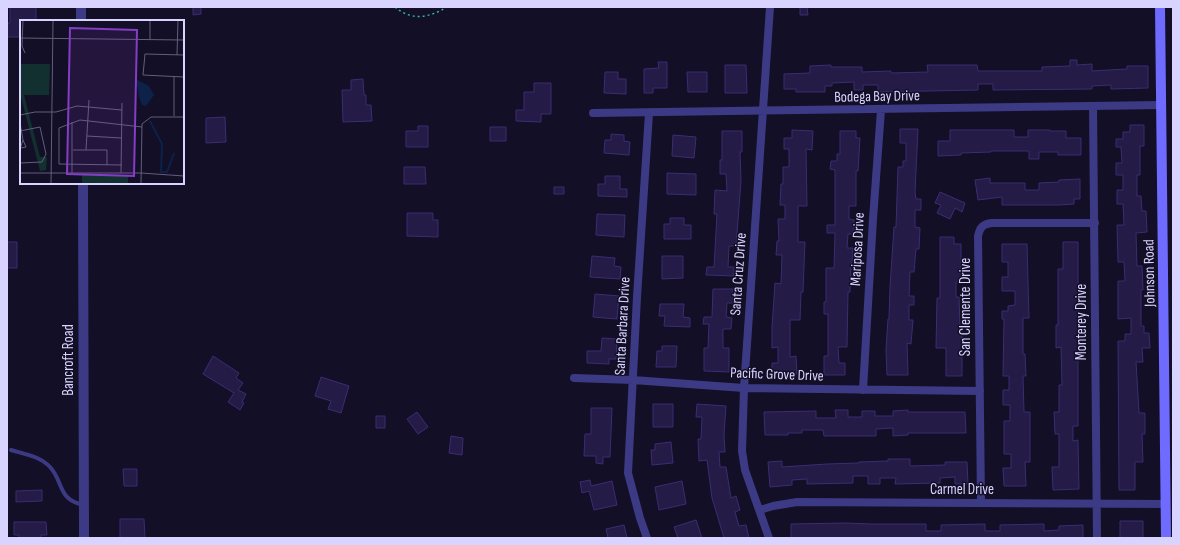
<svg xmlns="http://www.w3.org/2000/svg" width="1180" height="545" font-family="'Sofia Sans Condensed',sans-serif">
<rect width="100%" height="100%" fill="#130f26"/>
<path fill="#241b47" stroke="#3b2d73" d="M10,7H36V21H21V37H7V23H10Z
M193,7H201V14L193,15Z
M800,7H807L808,15H800Z
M1070,60H1077V65L1092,64V71L1127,69V66H1148V88L1111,89V85L1092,86V89L993,90V84H978V90L878,92V85H863V90H854V82L832,83V86H825V92H796V89H784V74L810,73V66L831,65V67H862V72L891,71V73L928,72L927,65H977L978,71H1042V67L1070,66Z
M658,62H667V88H653V93H644V69L659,68Z
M725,65H746L747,93H725Z
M605,72H618V79H626V94L604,93Z
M687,72H707V92H688Z
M363,79L364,95H366V105H371L372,121L343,122L342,90H351V80Z
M534,83H551V114H541V122L516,121V110H524V92H534Z
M225,117L226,142L206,143V118Z
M1130,125H1144V146H1140V175H1137V196H1141L1142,211H1146L1147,232L1136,233L1137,266H1142L1143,290H1141V326H1144V333H1149L1150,348H1142L1143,362H1136L1139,413H1145V434H1142L1143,462H1135V490H1119L1118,341H1125V334H1131V318L1118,319V281H1125L1124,262H1118L1117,225H1124L1123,204H1117V190H1123V175H1116V163H1122L1121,147H1116V139H1123V132H1130Z
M418,126H428V147H406V131H418Z
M490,127H506V141H490Z
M900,129H918L915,192L916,199H921V210H915V227L920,228L919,249H916L914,272H910L909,296H914V305H909V320H913L911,344L907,343L908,375H887L886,350L888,319H889L890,287L894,227H896L898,167H903V161H906V143H900Z
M792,130L813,131L812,150L806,149L807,206H798V242H805L803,292H801L800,320H790V357L796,356L797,374H772V363H778V347L772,348V327L775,283L781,284L782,255H776L777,241H779L778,219H785V205H780L781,184H783V167H789V149H784V138H792Z
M950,130H1014V137H1028V130H1050V131H1066V138H1081V155H1058V152H1039V159H1029V151H991V152L961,153V155L938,156V141H950Z
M722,131H742V152H740L741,181L736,246H729L728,267H734V276L706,275L707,267H714L717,214H714L715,190L727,191L726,174H720V160H722Z
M840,131H856V138H860L858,171H856V206H849V219L854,220V234H848L847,248H853L852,263H851L850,292H848L847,347H838L839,363H845V375H824V356H828V314H824V302H826V268H834L835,233H827V225H835V170L830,169L831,161H837V154H840Z
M611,134L624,135V141L630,142L629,155L604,153L605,140H611Z
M673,135L696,137L694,158L672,156Z
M404,167H425L426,184H404Z
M667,173L696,174V195L667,194Z
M605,176H620V189H627V197L598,196V184H605Z
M990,178V183H1025V190H1039V183L1059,182V180L1080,179V199H1074V204L1059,205H1002V197L978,200L975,180Z
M554,187H564V194H554Z
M940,192L965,203L962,212L955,208L950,219L937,213L941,205L935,203Z
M407,213H433V220H438V237L407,236Z
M597,214L625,215L624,237L596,235Z
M670,218H684V225H691V239H664V224H670Z
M940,237H954V244H961V282H956V297H959L960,327H962V376H946V348H936L937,298H940Z
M7,242H17V268H7Z
M1063,242H1078V426H1073V441L1078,440L1079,489L1053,490L1052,467H1059V434H1055L1054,412H1059V385H1062L1061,347L1056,348V325H1058V269H1063Z
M1002,244H1027L1029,318H1023V354H1025L1026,376H1023L1024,412H1030V462H1025L1026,486H1004L1003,468H1011V454H1004V421H1010V405H1003V390H1009V376H1003L1004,319H1002V311H1008V306L1015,305V291H1002V277H1008V262H1002Z
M592,256L615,258L614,266L621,267L620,279L590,277Z
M662,256H683V278L662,279Z
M713,289H733V303H727L726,317L732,318L731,329H723V348H729V372L704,371V348H708L709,324H703L704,317H712Z
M595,294L619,296L617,319L593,317Z
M660,304H684L683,317L690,318V327L664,326L665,316H659Z
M602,338L617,339L616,359H609V364L587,363V351H601Z
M662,346H677L676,367H656L657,351H662Z
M213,356L239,373L236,378L243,383L238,390L246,394L242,402L244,403L240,410L228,402L234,393L203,374Z
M321,377L349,386L341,413L328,409L331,401L315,396Z
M653,404H673V427H653Z
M697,404L726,406L724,435L725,452H719L720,467H726L731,498L736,496L740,510L735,512L739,526L746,525L749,538H724L712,498L707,460L699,461L698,439H701L702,417H696Z
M591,408H612L610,457H603V464L596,463V456H584L585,434H591Z
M835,410H848V417H862V411H875V416H893V411L908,410V412H965L966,433H908V435L893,436V428L876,429V436H824L823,430H802V433H788V435H765L764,412L816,411V418H836Z
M417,412L428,427L418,434L407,419Z
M376,416H385V428H376Z
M451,436L463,438L462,455L449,453Z
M671,442L673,463L652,465L651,450H655V444Z
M888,459H910V466L945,465V462H967L968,484H955V477L940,478V483L895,484L896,478H880V484H868V476H853V483L807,484V479L792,480V485L770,487L768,462L782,461V467L827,464L859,463V462L888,461Z
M123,469H137V486H124Z
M590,480L591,486L612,481L617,505L594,510L589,491L582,493L580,482Z
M682,481L686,504L659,510L655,487Z
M42,490V501L16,502V491Z
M120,519H144L145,538H120Z
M696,520L702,538H678L674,527Z
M1120,521H1143V538H1120Z
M14,522H46L47,535H41V538H19V535H14Z
M845,523L871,524H926V531H941V525L985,524V531H1000V525L1044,524V531L1059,530V526L1083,525V538H791V524Z
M624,525L627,538H608L606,529Z"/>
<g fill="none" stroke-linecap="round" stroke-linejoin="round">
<path stroke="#2fb8b0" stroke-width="1.5" stroke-dasharray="2 3" stroke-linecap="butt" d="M395,7C411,21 429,18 447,7"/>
<path stroke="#3d3a85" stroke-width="4" d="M11,450C24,454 40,456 50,467C64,482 57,499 83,505"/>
<path stroke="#3d3a85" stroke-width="8" d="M1093,106L1097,538
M593,113L1162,105
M574,378L633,380L744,388L980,391
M863,390L873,219L881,110
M981,503L978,236C980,227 983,224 992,223H1095
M760,510L773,506L797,502L1166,504
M647,538L640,518L628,473L637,297L649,113
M769,538L745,470L742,451L744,388L770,7"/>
<path stroke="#3d3a85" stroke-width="10" d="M81,7V21
M83,183L84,538"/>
<path stroke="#6f6bff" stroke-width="10" d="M1160,7L1166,538"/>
</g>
<g text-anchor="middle" stroke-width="3" stroke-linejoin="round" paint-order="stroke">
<g font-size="15" fill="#d9d4ff" stroke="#130f26">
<text transform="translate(877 96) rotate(-1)" y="5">Bodega Bay Drive</text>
<text transform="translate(857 249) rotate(-87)" y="5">Mariposa Drive</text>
<text transform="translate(1149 273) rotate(-91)" y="5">Johnson Road</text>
<text transform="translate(738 274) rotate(-86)" y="5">Santa Cruz Drive</text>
<text transform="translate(965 307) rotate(-90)" y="5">San Clemente Drive</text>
<text transform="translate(1081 322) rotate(-90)" y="5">Monterey Drive</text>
<text transform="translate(622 326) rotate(-87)" y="5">Santa Barbara Drive</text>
<text transform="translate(68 360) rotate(-90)" y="5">Bancroft Road</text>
<text transform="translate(777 374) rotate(2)" y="5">Pacific Grove Drive</text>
<text x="962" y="494">Carmel Drive</text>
</g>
</g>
<g transform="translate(20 20)">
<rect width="164" height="164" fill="#130f26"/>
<path d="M0,44H30L29,75H4L20,137H27L26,150L20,151L0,73ZM62,154L108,155V164H62Z" fill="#12302f"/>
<path d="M116,59L129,66L134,75L126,86L122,85L119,77Z" fill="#0c2248"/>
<path fill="none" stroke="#0c2248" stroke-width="2" d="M130,101L142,124L141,153M142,152H147L154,133"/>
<path fill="none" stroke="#625e7d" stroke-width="1" d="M3,0L2,26L5,33M0,18L164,20M130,20V0M157,35L158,0M164,35L125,34L123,55L164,57M0,95L15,92H36L57,86L102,90M154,96V57M0,103L3,120L0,129M0,111L20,107L26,134L22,142L0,143M67,116L101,118M1,128L6,127L3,120M53,130H87V145M66,130L69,80M102,145L39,144V108L60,100L122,107M0,153H121L164,156M52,153V102M101,153L102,83M31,164L33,0M121,164L122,104L131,97H164"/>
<path fill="#843dc5" fill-opacity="0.15" stroke="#843dc5" stroke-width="2" d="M50,8L117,10L114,156L47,154Z"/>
<rect width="164" height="164" fill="none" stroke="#d9d4ff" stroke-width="2"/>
</g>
<rect width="1180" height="545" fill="none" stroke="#d9d4ff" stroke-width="16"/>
</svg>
